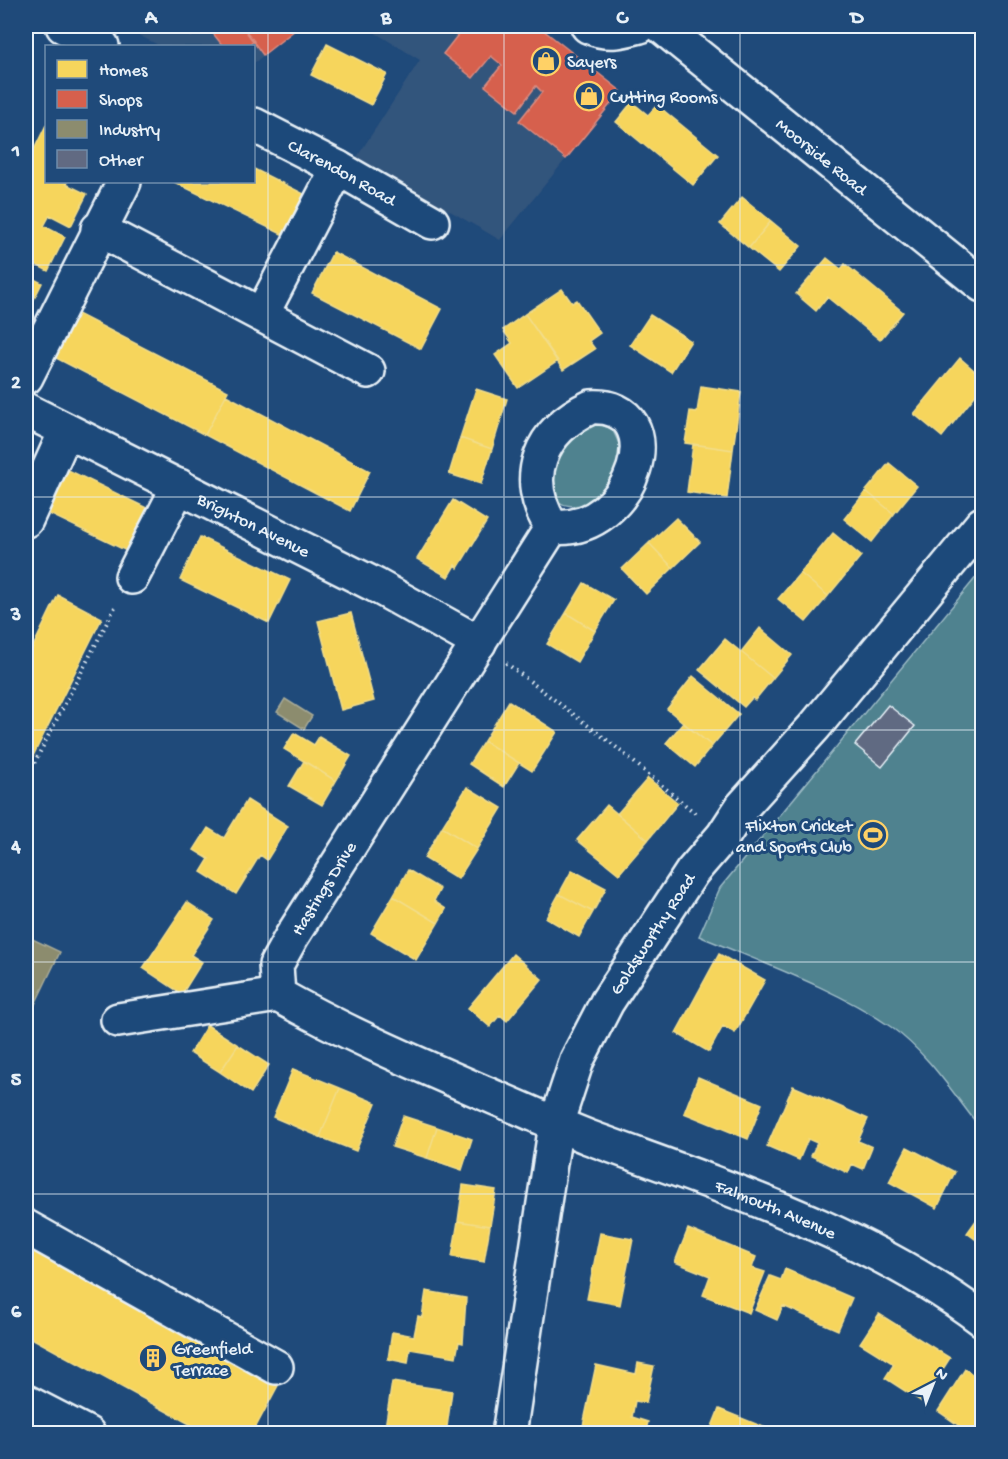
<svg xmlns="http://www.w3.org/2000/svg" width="1008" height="1459" font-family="'Gochi Hand',sans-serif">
<rect width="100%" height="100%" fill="#1f4a7a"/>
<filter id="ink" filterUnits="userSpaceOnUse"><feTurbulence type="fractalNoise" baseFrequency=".0167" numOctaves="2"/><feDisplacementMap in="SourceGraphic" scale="12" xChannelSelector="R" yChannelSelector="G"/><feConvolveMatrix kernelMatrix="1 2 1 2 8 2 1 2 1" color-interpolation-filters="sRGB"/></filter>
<g filter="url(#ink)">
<path fill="#33547c" d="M126,26H300L254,63V46H160L125,28Z
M364,26H538L621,91L500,240L357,157L420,60Z"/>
<path fill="#4f828f" stroke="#9cbac4" stroke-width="1.5" d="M594,422L612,429C617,439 623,449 621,461C615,489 581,520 554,499C552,455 557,446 594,422Z
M982,570V1130C954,1095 928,1053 891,1027C837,989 760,962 699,936L720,888Z"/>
<path fill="#f6d55c" stroke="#f2dd8b" stroke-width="1.5" d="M327,44L387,74L371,105L311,75Z
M632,102L648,115L657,105L718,155L693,185L616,122Z
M46,125V182H67L66,184L87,194L71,226L50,215L44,226L65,237L48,271L27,260L26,263V166Z
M254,169L312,198L292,239L174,182H254Z
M742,197L771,221L749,248L720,224Z
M771,221L801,246L779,272L749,248Z
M333,252L442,309L421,349L312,293Z
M827,258L841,269L845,264L903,312L880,340L827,297L816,311L796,294Z
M26,275L42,283L26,315Z
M562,289L572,303L577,300L600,333L589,341L595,349L563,370L525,314Z
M76,313L228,391L205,435L54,357Z
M525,314L558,361L518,388L495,355L512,343L503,330Z
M650,315L691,341L671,372L630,345Z
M960,358L982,377V387L942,437L914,414Z
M701,386L741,392L733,450L685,443L690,411L697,412Z
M476,389L507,399L492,449L460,438Z
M226,395L370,471L350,511L205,435Z
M460,438L492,449L481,484L449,474Z
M693,444L733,450L727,498L687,492Z
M889,463L917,486L894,514L866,491Z
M64,468L153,511L133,554L43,511Z
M866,491L894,514L872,542L844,519Z
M453,500L487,521L458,568L455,565L448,577L417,559Z
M676,518L700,542L673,568L649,543Z
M833,533L861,556L828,596L800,573Z
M200,537L290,580L269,623L180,580Z
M649,543L673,568L646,594L622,569Z
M800,573L828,596L806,622L778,599Z
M584,583L614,600L595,631L566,613Z
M58,595L102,618L26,770V661Z
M351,613L374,701L341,710L318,621Z
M566,613L595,631L577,662L547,644Z
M760,628L792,655L773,678L741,652Z
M725,639L773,678L755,700L752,698L744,707L699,670Z
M693,676L739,714L712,746L667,709Z
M509,701L557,732L532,771L484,741Z
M683,723L712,746L695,767L666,743Z
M294,733L314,745L319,737L351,756L336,781L284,749Z
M484,741L519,763L504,787L469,764Z
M304,761L336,781L322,805L289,786Z
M648,778L678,803L648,840L617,814Z
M467,787L502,808L477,849L442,827Z
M247,800L288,826L267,860L260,855L236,894L201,872L209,859L194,850L208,828L224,838Z
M607,805L648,840L619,874L577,840Z
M442,827L477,849L458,879L424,858Z
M408,870L440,889L434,901L446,909L438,923L393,896Z
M572,870L606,888L593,912L559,894Z
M559,894L593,912L579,937L546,918Z
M393,896L438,923L416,960L371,933Z
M187,902L214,920L191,955L202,962L182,994L143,968Z
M513,954L542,979L507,1021L500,1015L490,1027L468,1008Z
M719,954L765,980L735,1033L723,1026L709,1052L676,1033Z
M207,1025L238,1045L220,1072L190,1053Z
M238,1045L269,1065L251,1093L220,1072Z
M293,1069L340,1088L320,1137L273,1117Z
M698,1077L762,1104L748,1139L684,1113Z
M793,1086L868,1119L858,1141L872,1147L863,1169L852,1164L848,1173L811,1156L817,1143L808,1139L799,1160L767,1146Z
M340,1088L376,1103L356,1151L320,1137Z
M403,1116L437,1127L427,1158L392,1147Z
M437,1127L472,1139L462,1170L427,1158Z
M907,1147L955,1172L937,1208L889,1182Z
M463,1185L496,1190L490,1226L458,1221Z
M982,1212V1244L967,1233Z
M458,1221L490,1226L484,1262L452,1257Z
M688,1229L756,1257L752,1268L765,1272L749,1313L703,1295L710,1276L675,1262Z
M600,1233L633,1239L620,1305L587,1299Z
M26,1242L281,1380L252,1434H208L26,1335Z
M785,1269L852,1298L838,1330L783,1306L777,1320L755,1310L770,1276L781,1280Z
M426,1291L466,1298L463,1343L459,1342L456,1357L410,1349L408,1363L388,1359L392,1332L414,1336L418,1316L422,1317Z
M879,1314L950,1358L922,1402L885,1378L894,1364L860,1343Z
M638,1363L654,1366L646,1403L635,1401L632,1417L648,1422L645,1434H604L605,1431L583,1426L596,1365L636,1374Z
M965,1369L982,1381V1434H971L938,1411Z
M392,1382L452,1391L446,1434H384Z
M719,1409L781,1434H709Z"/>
<path fill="#d6604d" stroke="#db8c80" stroke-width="1.5" d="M168,26H204L191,36Z
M207,26H242L254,41L247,46H223Z
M242,26H300L263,55Z
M454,26H538L621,91L566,159L519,121L542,92L536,86L517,111L485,86L502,65L491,56L473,78L443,54L461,31Z"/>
<path fill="#8c8c6e" stroke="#a8aa97" stroke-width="1.5" d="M285,699L312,716L304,729L277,712Z
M26,936L60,952L26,1023Z"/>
<path fill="#616a82" stroke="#e8f1f8" stroke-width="1.5" d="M888,705L915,726L882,767L855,745Z"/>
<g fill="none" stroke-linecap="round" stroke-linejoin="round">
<g stroke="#e8f1f8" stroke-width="38">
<g id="minor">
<path d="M63,26L102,46"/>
<path d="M588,26C607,35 621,31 640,26"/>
<path id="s1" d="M661,26L982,285"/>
<path id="s2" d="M254,125L338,168L432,222"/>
<path d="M98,229L368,371"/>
<path d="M262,314L338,168"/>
<path d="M26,377L124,182"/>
<path d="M591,407C674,402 635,536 552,527C520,478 540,430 591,407Z"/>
<path id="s3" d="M26,410L375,585L479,643"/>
<path d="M26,520L66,431"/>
<path id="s4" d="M552,527L292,936L276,965L278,995C349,1035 422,1066 496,1098C527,1111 557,1125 588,1137C723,1187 866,1232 982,1319"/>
<path d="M132,577L179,486"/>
<path d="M118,1020L278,995"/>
<path d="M26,1227L276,1367"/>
<path d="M26,1402L88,1434"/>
<path id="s5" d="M509,1434L556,1124L577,1060L607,1002L692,872L723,836L742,807L815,726L982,524"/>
</g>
</g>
<path stroke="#e8f1f8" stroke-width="4" stroke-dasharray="1.5 4.5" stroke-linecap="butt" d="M506,663L611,743L695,813
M26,779L115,607"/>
<use href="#minor" stroke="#1f4a7a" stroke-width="33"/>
</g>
</g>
<path fill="none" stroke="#e8f1f8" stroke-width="1.5" stroke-opacity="0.55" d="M268,26V1434M504,26V1434M740,26V1434M26,265H982M26,497H982M26,730H982M26,962H982M26,1194H982"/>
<defs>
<g id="shop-ring" transform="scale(1.5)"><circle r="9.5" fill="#1f4a7a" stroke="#ffd166" stroke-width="1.5"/><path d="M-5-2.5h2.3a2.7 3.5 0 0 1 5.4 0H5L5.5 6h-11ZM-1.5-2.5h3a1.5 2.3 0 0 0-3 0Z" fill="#ffd166"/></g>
<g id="stadium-ring" transform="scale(1.5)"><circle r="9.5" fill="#1f4a7a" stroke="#ffd166" stroke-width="1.5"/><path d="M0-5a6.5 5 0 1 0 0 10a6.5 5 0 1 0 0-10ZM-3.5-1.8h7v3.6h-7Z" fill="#ffd166"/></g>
<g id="building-ring" transform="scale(1.5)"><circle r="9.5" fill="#1f4a7a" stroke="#ffd166" stroke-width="1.5"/><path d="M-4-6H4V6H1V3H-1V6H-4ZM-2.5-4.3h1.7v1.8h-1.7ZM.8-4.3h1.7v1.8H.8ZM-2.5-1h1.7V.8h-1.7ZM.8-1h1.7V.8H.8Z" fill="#ffd166"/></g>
</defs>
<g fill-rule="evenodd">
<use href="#shop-ring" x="546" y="61"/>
<use href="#shop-ring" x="589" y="96"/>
<use href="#stadium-ring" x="873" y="835"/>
<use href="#building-ring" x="153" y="1358"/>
</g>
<g text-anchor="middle" stroke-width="6" stroke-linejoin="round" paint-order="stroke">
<g font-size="18" fill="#e8f1f8" stroke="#1f4a7a" text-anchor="start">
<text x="567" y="67">Sayers</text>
<text x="610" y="102">Cutting Rooms</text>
<text x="852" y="831" text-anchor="end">Flixton Cricket<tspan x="852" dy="21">and Sports Club</tspan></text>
<text x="174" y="1354">Greenfield<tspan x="174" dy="21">Terrace</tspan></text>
</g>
<g font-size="18" fill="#e8f1f8" stroke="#1f4a7a">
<text dy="6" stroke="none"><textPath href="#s1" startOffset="207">Moorside Road</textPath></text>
<text dy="6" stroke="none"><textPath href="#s2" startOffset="100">Clarendon Road</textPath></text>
<text dy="6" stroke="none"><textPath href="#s3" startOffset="255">Brighton Avenue</textPath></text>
<text transform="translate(323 888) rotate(-58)" y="6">Hastings Drive</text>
<text dy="6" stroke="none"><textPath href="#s5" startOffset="528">Goldsworthy Road</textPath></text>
<text dy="6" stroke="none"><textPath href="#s4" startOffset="1090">Falmouth Avenue</textPath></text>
</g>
</g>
<rect width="1008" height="1459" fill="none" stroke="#1f4a7a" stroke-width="66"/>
<rect x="45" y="45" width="210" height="138" fill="#1f4a7a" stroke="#6f8dac" stroke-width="1.5"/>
<rect x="57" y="60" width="30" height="18" fill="#f6d55c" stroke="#6f8dac" stroke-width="1.5"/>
<text x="99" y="75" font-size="18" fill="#e8f1f8">Homes</text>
<rect x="57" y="90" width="30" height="18" fill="#d6604d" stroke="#6f8dac" stroke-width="1.5"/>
<text x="99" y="105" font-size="18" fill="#e8f1f8">Shops</text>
<rect x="57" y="120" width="30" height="18" fill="#8c8c6e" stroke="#6f8dac" stroke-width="1.5"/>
<text x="99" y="135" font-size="18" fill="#e8f1f8">Industry</text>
<rect x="57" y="150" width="30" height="18" fill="#616a82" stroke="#6f8dac" stroke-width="1.5"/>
<text x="99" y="165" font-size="18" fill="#e8f1f8">Other</text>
<g transform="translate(933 1384) rotate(42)" stroke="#1f4a7a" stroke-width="4.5" paint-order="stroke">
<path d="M0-4.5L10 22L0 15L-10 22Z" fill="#e8f1f8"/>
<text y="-9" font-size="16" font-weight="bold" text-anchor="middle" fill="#e8f1f8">N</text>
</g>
<rect x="33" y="33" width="942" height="1393" fill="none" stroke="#e8f1f8" stroke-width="2"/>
<g font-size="20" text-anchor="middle" font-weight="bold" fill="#e8f1f8">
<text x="151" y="23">A</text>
<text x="386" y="23">B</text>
<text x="622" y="23">C</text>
<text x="857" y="23">D</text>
<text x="16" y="156">1</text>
<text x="16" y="388">2</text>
<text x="16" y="620">3</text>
<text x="16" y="852">4</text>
<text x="16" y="1085">5</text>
<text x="16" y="1317">6</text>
</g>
</svg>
